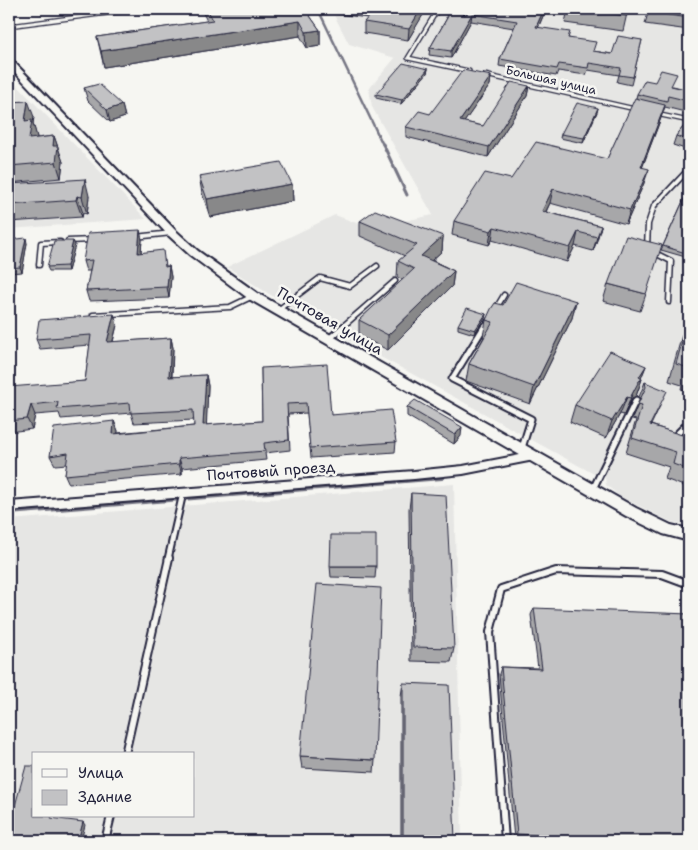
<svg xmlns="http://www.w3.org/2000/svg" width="698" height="850" font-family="'Shantell Sans',sans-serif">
<rect width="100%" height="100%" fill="#f6f6f2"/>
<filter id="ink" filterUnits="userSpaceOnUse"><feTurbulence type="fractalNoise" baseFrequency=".02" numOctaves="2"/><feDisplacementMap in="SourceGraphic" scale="10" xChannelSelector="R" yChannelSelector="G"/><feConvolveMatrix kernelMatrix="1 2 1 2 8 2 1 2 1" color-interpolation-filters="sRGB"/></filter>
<g filter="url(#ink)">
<path fill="#e6e6e4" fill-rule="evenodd" d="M331,9H689V526L671,522L621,497L606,485L605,477L594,474L405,370L341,336L338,331L291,308L227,267L335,215L370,228L433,215L372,107L369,89L395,58L349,44Z
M9,76L14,82L146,219L9,229Z
M454,484L462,841H9V520ZM34,754H194V816H34Z"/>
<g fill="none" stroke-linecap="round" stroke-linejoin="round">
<path stroke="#757583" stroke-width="2.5" d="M318,9L383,145"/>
<path stroke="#757583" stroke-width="3" d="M383,144L407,195"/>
<path stroke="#757583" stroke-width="4" d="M9,513L442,478"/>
<g stroke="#22223b" stroke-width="5.5">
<path id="service-far3" d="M438,9L408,58L469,71
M464,19L469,9
M9,26L124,11
M485,75L635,109
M656,114L689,121"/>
</g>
<g stroke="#22223b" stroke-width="7">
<path id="service-far2" d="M135,237L172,233
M68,241L92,240
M647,247L648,224L654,206L689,169
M655,253L671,261L669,302
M39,265L41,243L60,242
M278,310L320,278L350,286L377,266
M495,310L504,295
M93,315L230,307L253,296
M341,328L395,281
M484,328L488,321"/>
</g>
<g stroke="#22223b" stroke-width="9">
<path id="service-far1" d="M484,327L452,379L531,419L522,448
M329,339L343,327
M677,434L689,422
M593,489L636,400
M168,559L183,493"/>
</g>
<g stroke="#22223b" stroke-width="10">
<path id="service" d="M125,754L169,558
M105,841L111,816
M505,841L490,632L501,589L556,571L662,574L689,584"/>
</g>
<g stroke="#22223b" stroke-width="4">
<path id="minor" d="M535,452L539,453L540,456L539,459L463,474L414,479L9,511V502L414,471L463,466Z"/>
</g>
<g stroke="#22223b" stroke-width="4">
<path id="tertiary" d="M9,60H12L176,231L198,251L257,293L636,508L671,525L689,529V541L663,534L626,516L249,299L190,255L168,235L9,66Z"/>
</g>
<use href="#service-far3" stroke="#f6f6f2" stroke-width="3"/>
<use href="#service-far2" stroke="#f6f6f2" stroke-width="4"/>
<use href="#service-far1" stroke="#f6f6f2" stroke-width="5"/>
<use href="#service" stroke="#f6f6f2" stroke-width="6"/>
<use href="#minor" fill="#f6f6f2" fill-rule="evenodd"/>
<use href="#tertiary" fill="#f6f6f2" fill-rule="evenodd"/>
</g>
<path fill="#a7a7a9" stroke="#22223b" d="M201,9H305L320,30V46L307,48L300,36L104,67L97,37L207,21Z
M337,9H426L408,40L364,33V22L368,18L337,14Z
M546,9L538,28L569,38L593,51L612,54L642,40L631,85L617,82L619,75L588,70L586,75L558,71L556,76L499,66L500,59L514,28L471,21L451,58L429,55L430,48L447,18H446L447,11L463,14L464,15L468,13Z
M568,9H628L623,31L565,23Z
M649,9H689V30L645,24Z
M428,69L427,73L401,104L376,98V94Z
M491,76L490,85L464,122L483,126L529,86L527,96L488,157L406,137V127L430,114Z
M673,86L689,90V113L665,107L642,168L644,183L626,224L550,203L546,212L601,226L597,240L593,251L575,246L567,262L492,240L489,245L452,235L454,221L511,179L607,159L636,98L637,94Z
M84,88L122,105L125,117L110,122L88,101Z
M9,94L10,97L9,102L34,117L33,123L37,138L54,136L63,162L61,178L9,183Z
M598,108L597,112L583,143L560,138L561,134Z
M684,126L689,143L685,149L673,145L676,136Z
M199,176L292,184L293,201L210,217L202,193Z
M9,184L89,196L87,214L83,213L82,217L9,222Z
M689,188V258L661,250Z
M360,221L443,236L442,251L432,260L454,271L452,286L388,350L359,336V320L403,280L397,277L398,261L405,256L360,236Z
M9,240L27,243L22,272L9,273Z
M142,240L141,252L165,260L166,266H169L171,277L169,298L89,301L86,291L90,271H86L83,261Z
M73,241L75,245L68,271H49L47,267Z
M608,284L646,294L640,311L603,301Z
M576,301L572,318L530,404L466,381L469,364L484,337H483L486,320L503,305Z
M486,314L485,318L474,334L458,329V325Z
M689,315V391L681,389L682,385L669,381L684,328Z
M117,325L113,342L171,338L173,348L172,377L206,375L208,386L206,425L262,421L261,368L331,415L396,442L395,452L311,458L307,413L288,414L290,450L265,453L266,460L182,468V474L69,484L65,475L67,464L55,465L50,456L114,421L118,431L117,433L194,426V420L134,423L131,413L61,419L59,413L35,415L32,429L9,432V389L85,381L90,345L40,349L36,339Z
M646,366L641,378L642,379L636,396L632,398L624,415L620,414L606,438L570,422L575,405Z
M645,382L660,406L651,425L681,435L683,432L689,434V488L665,479L669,467L626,453L636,420L632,419L640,400L639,397Z
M407,407L461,436L454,444L407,416Z
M411,493L454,648L451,662L411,661L409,509Z
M330,566H376L375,578L331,577Z
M534,608L689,841H552L514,839L499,674L501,667L538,668L531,615Z
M403,683L455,841H401V696Z
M300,756L375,760L374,772L302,768Z"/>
<path fill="#888889" stroke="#22223b" d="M421,9H426V10L408,40L409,29Z
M463,9H465L461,19V12Z
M544,9H546L535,35L536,27Z
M472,14L471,21L451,58V51Z
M300,21V36L104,67L101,51Z
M320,30V46L307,48L306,32Z
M428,69L427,73L401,104L402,100Z
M491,76L490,85L458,131L460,121Z
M529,86L527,96L488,157L489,147Z
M28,101L34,117L33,123L37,137L34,155L29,139L25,121Z
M122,105L125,117L110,122L107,110Z
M665,105L661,118L637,181L641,167Z
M598,108L597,112L583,143L584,138Z
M54,136L63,162L61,178L56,162L53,146Z
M689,139V143L685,149L688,140Z
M649,169L644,183L626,224L630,210Z
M85,179L89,196L87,214L82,197Z
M292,184L293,201L210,217L207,199Z
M553,189L550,203L539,225L542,211Z
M77,196L83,213L82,217L76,200Z
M601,226L597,240L593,251L597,237Z
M494,227L492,240L489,245L491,231Z
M140,230L142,240L140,263L138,253Z
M578,232L575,246L567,262L570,248Z
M443,236L442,251L420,271L421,256Z
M26,238L27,243L22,272L20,267Z
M73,241L75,245L68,271L67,266Z
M169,266L171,277L169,298L167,287Z
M454,271L452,286L388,350V335Z
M576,301L572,318L530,404L534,387Z
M114,314L117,325L110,352L107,342Z
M486,314L485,318L474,334L475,330Z
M171,338L173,348L171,387L169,377Z
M646,366L640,381L642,379L636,396L632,398L624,415L639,377Z
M206,375L208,386L206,435L203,425Z
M627,397L620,414L606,438L612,421Z
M31,405L35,415L32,429L27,419Z
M114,421L118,431L116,444L113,434Z
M462,427L461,436L454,444L455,435Z
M179,458L182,468V474L179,464Z
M83,822L85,825L81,841H78Z"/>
<path fill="#c2c2c4" stroke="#22223b" d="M207,9H305L320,30L306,32L300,21L101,51L97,37L213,20Z
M375,9H421L409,29L364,22Z
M448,9H463L461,12L464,15L468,13L470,9H544L536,27L570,32L568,38L596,42L593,51L612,54L618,36L642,40L633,77L619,75L621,68L589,63L588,68L559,64L557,69L500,59L517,21L472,14L451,51L430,48L451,11H447Z
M575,9H628L627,16Z
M649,9H689V18L649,12Z
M403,63L428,69L402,100L376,94Z
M463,70L491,76L460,121L483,126L511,82L529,86L489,147L406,127L419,111L430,114Z
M661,70L677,74L671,86L689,90V101L668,96L667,101L637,94L645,80L655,82Z
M99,84L122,105L107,110L84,88Z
M635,98L665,105L641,167L649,169L630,210L553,189L542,211L601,226L597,237L578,232L570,248L494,227L491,231L454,221L485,173L511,179L536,142L607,159Z
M28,101L25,121L32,120L29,139L54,136L53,146H58L56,162L9,166V102Z
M577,103L598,108L584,138L561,134Z
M684,126L689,127V139L688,140L676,136Z
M281,162L292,184L207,199L199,176Z
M85,179L82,197L77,196L76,200L9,205V184Z
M689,188V254L663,246Z
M375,210L443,236L421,256L454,271L388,335L359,320L414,269L398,261L417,245L360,221Z
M140,230L138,253L163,250L165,267L169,266L167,287L86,291L92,260L83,261L88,233Z
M626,236L662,245L646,294L608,284Z
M26,238L20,267L9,268V240Z
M54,241H73L67,266L47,267Z
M516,282L576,301L534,387L469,364L493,322L486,320L491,309L495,303L503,305Z
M467,308L486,314L475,330L458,325Z
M114,314L107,342L171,338L169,377L206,375L203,425L262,421L261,368L327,364L331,415L391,410L396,442L310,448L306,403L287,404L289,440L264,443L265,451L179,458V464L65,475L68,453L50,456L54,428L114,421L113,434L194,426L193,410L131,413L130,403L57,409L58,402L31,405L27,419L9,421V387L85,381L91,335L36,339L39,320Z
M689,317V368L676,364Z
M610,351L646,366L639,377L642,379L639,381L630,398L627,397L612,421L575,405Z
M645,382L667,391L650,425L682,435L683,432L689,434V470L673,464L676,452L632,438L642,405L638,404L646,387Z
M415,400L462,427L455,435L407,407Z
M411,493L446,495L454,648L413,647Z
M331,535H376V566H330Z
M317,584L381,588L375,760L300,756Z
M534,608L689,614V841H556L555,836L517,834L501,667L542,669Z
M403,683L449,685L455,841H403Z
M26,766H34V816H52L51,818L83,822L78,841H9V813H13Z"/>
</g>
<g text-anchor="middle" stroke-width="5" stroke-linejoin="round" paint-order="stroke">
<g font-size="12" fill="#22223b" stroke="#f6f6f2">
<text transform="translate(551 80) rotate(13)" y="4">Большая улица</text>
</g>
<g font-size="15" fill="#22223b" stroke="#f6f6f2">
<text transform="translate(330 321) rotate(30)" y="5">Почтовая улица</text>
<text transform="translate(271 471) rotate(-4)" y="5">Почтовый проезд</text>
</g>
</g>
<rect width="698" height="850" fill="none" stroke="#f6f6f2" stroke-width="30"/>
<rect x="15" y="15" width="668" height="820" fill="none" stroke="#22223b" stroke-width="2" filter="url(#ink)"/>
<rect x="32" y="752" width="162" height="65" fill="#f6f6f2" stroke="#a1a1a9"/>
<rect x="42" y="769" width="25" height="8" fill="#f6f6f2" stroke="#a1a1a9"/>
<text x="78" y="778" font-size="15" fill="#22223b">Улица</text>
<rect x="42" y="790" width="25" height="15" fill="#c2c2c4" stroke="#a1a1a9"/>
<text x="78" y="802" font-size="15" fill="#22223b">Здание</text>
</svg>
